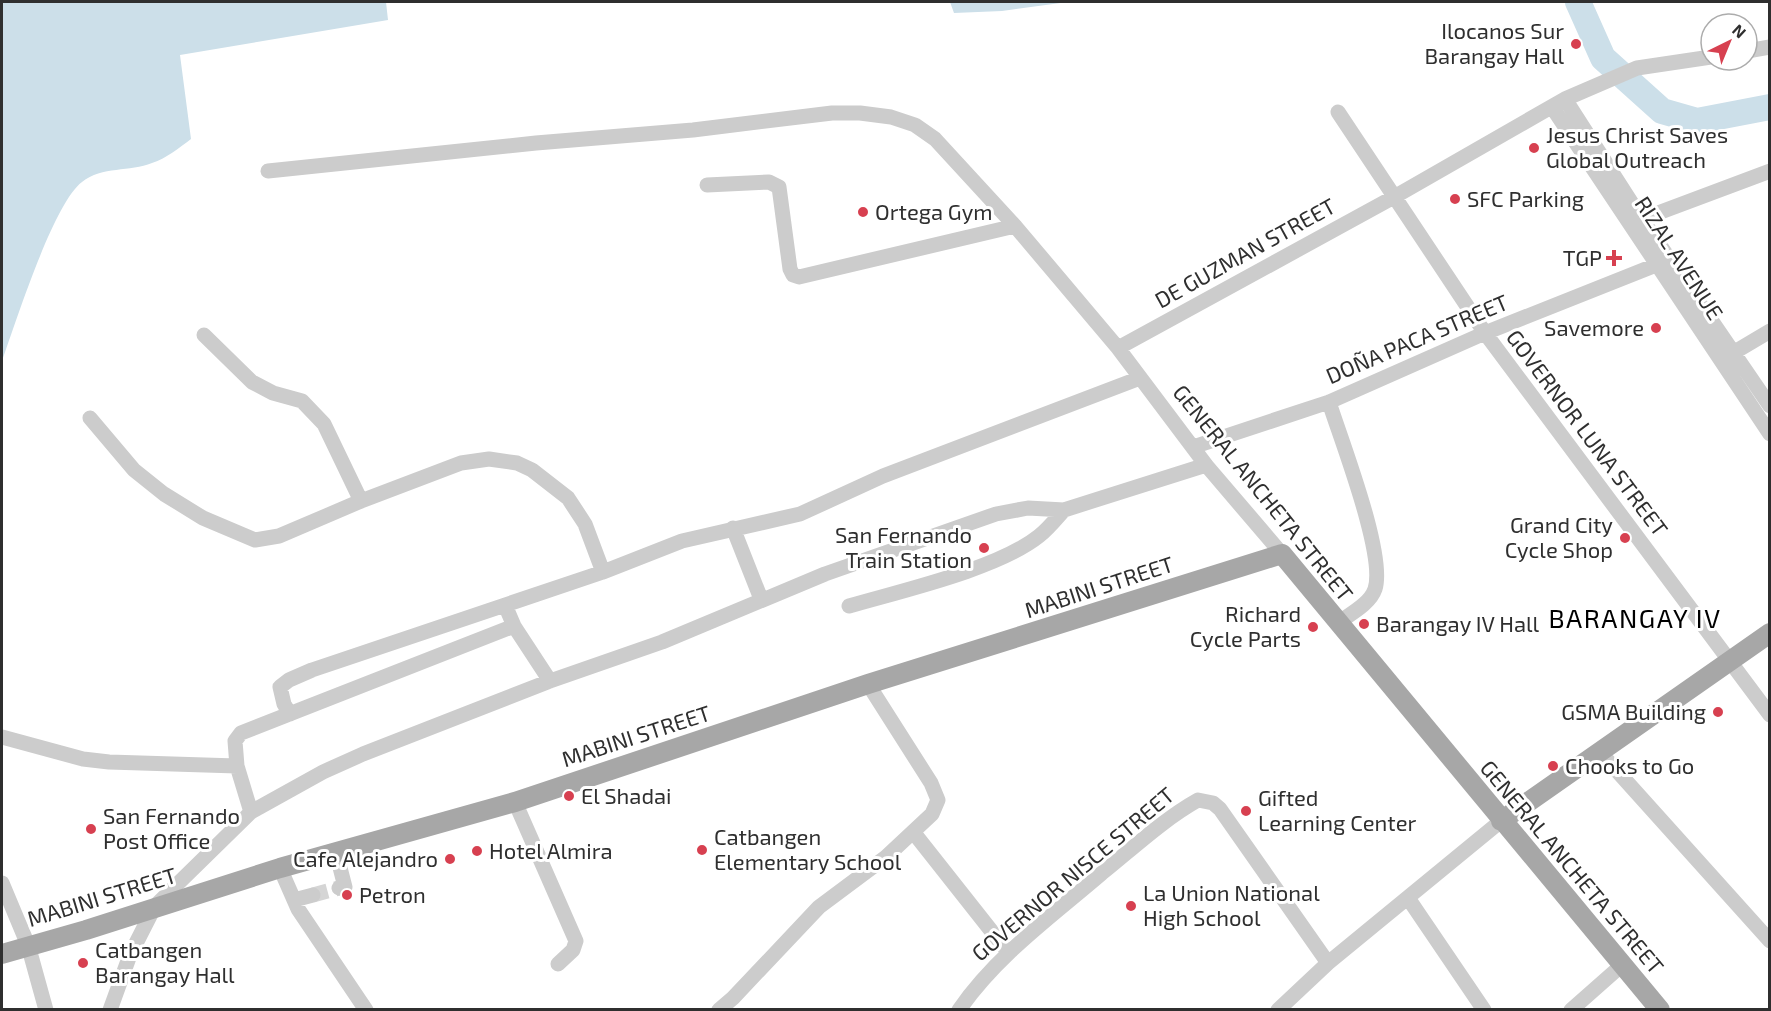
<svg xmlns="http://www.w3.org/2000/svg" width="1771" height="1011" font-family="'Exo 2',sans-serif">
<rect width="100%" height="100%" fill="#fff"/>
<path fill="#ccdfe9" d="M2,2H386L388,20L180,55L191,139C179,148 167,158 152,163C130,172 102,166 82,182C53,204 16,322 2,361Z
M950,2H1068L1002,11L954,13Z"/>
<g fill="none" stroke-linecap="round" stroke-linejoin="round">
<path stroke="#ccdfe9" stroke-width="26" d="M1578,2L1603,58L1662,111L1697,121L1770,107"/>
<path stroke="#d5d5d5" stroke-width="15" stroke-dasharray="15 8" stroke-linecap="butt" d="M313,895L339,888"/>
<path stroke="#ccc" stroke-width="15" d="M1747,51L1770,47
M1565,99L1642,219L1770,406
M1552,107L1770,434
M1338,112L1485,333L1770,715
M268,171L536,143L693,130L832,113H860L891,117L915,125L935,139L1015,226L1118,348L1206,465L1282,554
M707,185L769,182L779,187L790,269L793,275L799,277L1015,226
M1642,219L1770,171
M204,335L252,382L273,393L302,401L324,424L361,501
M1118,348L1394,197L1565,99L1637,68L1711,57
M1733,353L1770,331
M1329,402C1341,440 1386,555 1375,589C1370,604 1350,614 1338,623
M90,418L134,470L164,494L203,518L255,540L279,536L361,501L461,463L489,459L517,463L532,470L568,498L585,524L603,572
M1193,447L1329,402L1485,333L1656,265
M733,528L761,599
M505,605L514,626L550,681
M849,606C900,591 998,569 1039,536C1048,529 1056,519 1064,510
M290,714L284,704L280,687L289,680L312,670L603,572L682,541L800,514L883,476L1140,378
M2,737L83,759L109,762L237,766
M1600,752L1770,941
M515,802L576,941L573,950L558,964
M251,812L237,766L235,741L241,733L514,626
M914,833L1008,952
M336,852L345,887L339,888
M280,868L298,909L366,1010
M2,883L28,945L46,1010
M1408,898L1484,1010
M294,900L313,895
M110,1010L130,955L155,906L251,812L323,772L363,754L550,681L662,642L825,574L996,514L1028,508L1064,510L1206,465
M719,1010L733,998L819,907L886,857L932,814L938,800L931,783L868,684
M959,1010C997,955 1052,916 1102,873C1132,849 1164,819 1198,800L1213,803L1220,809L1328,963
M1278,1010L1328,963L1501,821
M1571,1010L1622,965"/>
<path stroke="#a7a7a7" stroke-width="20" d="M1501,821L1770,633
M2,954L86,930L280,868L515,802L868,684L1282,554L1660,1010"/>
</g>
<g fill="#d74050" stroke="#fff" stroke-width="2">
<circle cx="1576" cy="44" r="6"/>
<circle cx="1534" cy="148" r="6"/>
<circle cx="1455" cy="199" r="6"/>
<circle cx="863" cy="212" r="6"/>
<path d="M1611 249h6v6h6v6h-6v6h-6v-6h-6v-6h6z"/>
<circle cx="1656" cy="328" r="6"/>
<circle cx="1625" cy="538" r="6"/>
<circle cx="984" cy="548" r="6"/>
<circle cx="1364" cy="624" r="6"/>
<circle cx="1313" cy="627" r="6"/>
<circle cx="1718" cy="712" r="6"/>
<circle cx="1553" cy="766" r="6"/>
<circle cx="569" cy="796" r="6"/>
<circle cx="1246" cy="811" r="6"/>
<circle cx="91" cy="829" r="6"/>
<circle cx="702" cy="850" r="6"/>
<circle cx="477" cy="851" r="6"/>
<circle cx="450" cy="859" r="6"/>
<circle cx="347" cy="895" r="6"/>
<circle cx="1131" cy="906" r="6"/>
<circle cx="83" cy="963" r="6"/>
</g>
<g text-anchor="middle" stroke-width="6" stroke-linejoin="round" paint-order="stroke">
<g font-size="22" fill="#2f2f2f" stroke="#fff" text-anchor="start">
<text x="1564" y="39" text-anchor="end">Ilocanos Sur<tspan x="1564" dy="25">Barangay Hall</tspan></text>
<text x="1546" y="143">Jesus Christ Saves<tspan x="1546" dy="25">Global Outreach</tspan></text>
<text x="1467" y="207">SFC Parking</text>
<text x="875" y="220">Ortega Gym</text>
<text x="1602" y="266" text-anchor="end">TGP</text>
<text x="1644" y="336" text-anchor="end">Savemore</text>
<text x="1613" y="533" text-anchor="end">Grand City<tspan x="1613" dy="25">Cycle Shop</tspan></text>
<text x="972" y="543" text-anchor="end">San Fernando<tspan x="972" dy="25">Train Station</tspan></text>
<text x="1301" y="622" text-anchor="end">Richard<tspan x="1301" dy="25">Cycle Parts</tspan></text>
<text x="1376" y="632">Barangay IV Hall</text>
<text x="1706" y="720" text-anchor="end">GSMA Building</text>
<text x="1565" y="774">Chooks to Go</text>
<text x="581" y="804">El Shadai</text>
<text x="1258" y="806">Gifted<tspan x="1258" dy="25">Learning Center</tspan></text>
<text x="103" y="824">San Fernando<tspan x="103" dy="25">Post Office</tspan></text>
<text x="714" y="845">Catbangen<tspan x="714" dy="25">Elementary School</tspan></text>
<text x="489" y="859">Hotel Almira</text>
<text x="438" y="867" text-anchor="end">Cafe Alejandro</text>
<text x="1143" y="901">La Union National<tspan x="1143" dy="25">High School</tspan></text>
<text x="359" y="903">Petron</text>
<text x="95" y="958">Catbangen<tspan x="95" dy="25">Barangay Hall</tspan></text>
</g>
<g font-size="22" fill="#2f2f2f" stroke="#fff">
<text transform="translate(1245 253) rotate(-29)" y="8">DE GUZMAN STREET</text>
<text transform="translate(1679 258) rotate(57)" y="8">RIZAL AVENUE</text>
<text transform="translate(1417 339) rotate(-23)" y="8">DOÑA PACA STREET</text>
<text transform="translate(1587 433) rotate(53)" y="8">GOVERNOR LUNA STREET</text>
<text transform="translate(1263 493) rotate(51)" y="8">GENERAL ANCHETA STREET</text>
<text transform="translate(1099 587) rotate(-18)" y="8">MABINI STREET</text>
<text transform="translate(636 736) rotate(-18)" y="8">MABINI STREET</text>
<text transform="translate(1572 867) rotate(50)" y="8">GENERAL ANCHETA STREET</text>
<text transform="translate(1073 874) rotate(-40)" y="8">GOVERNOR NISCE STREET</text>
<text transform="translate(102 897) rotate(-17)" y="8">MABINI STREET</text>
</g>
<g font-size="26" letter-spacing="1.5" fill="#000" stroke="#fff">
<text x="1635" y="628">BARANGAY IV</text>
</g>
</g>
<rect width="1771" height="1011" fill="none" stroke="#2f2f2f" stroke-width="6"/>
<g transform="translate(1729 42) rotate(43)"><circle r="28" fill="#ffffff" stroke="#acacac" stroke-width="1.5"/>
<path d="M0-4.5L10 22L0 15L-10 22Z" fill="#d74050"/>
<text y="-9" font-size="16" font-weight="bold" text-anchor="middle" fill="#2f2f2f">N</text>
</g>
</svg>
